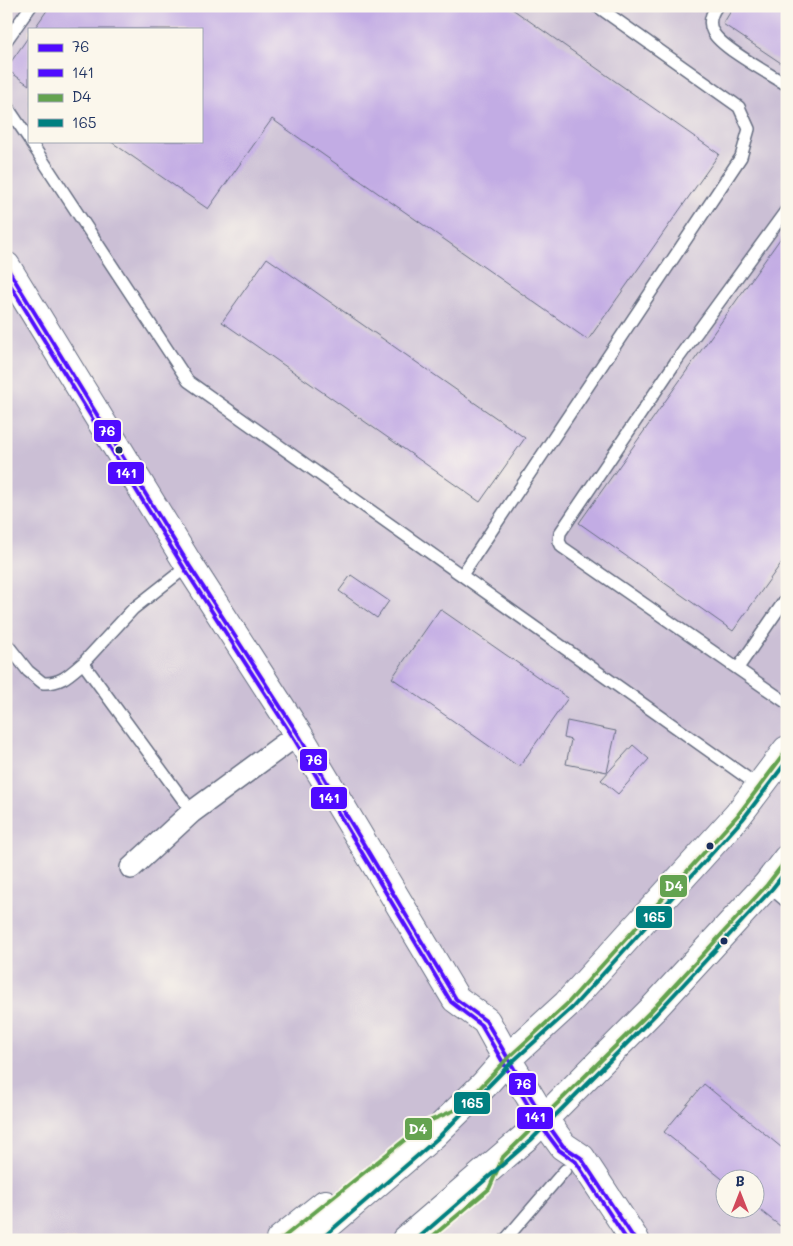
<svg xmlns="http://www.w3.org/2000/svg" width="793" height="1246" font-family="Mali,sans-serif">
<rect width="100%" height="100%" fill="#fbf7ec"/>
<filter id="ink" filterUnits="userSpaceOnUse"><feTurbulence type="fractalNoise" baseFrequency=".02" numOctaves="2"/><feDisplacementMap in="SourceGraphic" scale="10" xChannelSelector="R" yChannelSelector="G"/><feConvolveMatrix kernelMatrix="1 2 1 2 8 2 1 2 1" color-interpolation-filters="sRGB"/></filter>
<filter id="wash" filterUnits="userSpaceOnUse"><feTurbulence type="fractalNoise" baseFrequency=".0096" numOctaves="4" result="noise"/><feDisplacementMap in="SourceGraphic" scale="20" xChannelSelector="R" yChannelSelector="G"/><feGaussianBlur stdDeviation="1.12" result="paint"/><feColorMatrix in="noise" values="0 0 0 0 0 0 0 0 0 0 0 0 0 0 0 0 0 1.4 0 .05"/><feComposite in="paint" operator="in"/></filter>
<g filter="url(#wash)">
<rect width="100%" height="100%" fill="#f1e0c2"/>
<path fill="#cbbfd5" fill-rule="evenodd" d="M6,6H787V1240H6ZM29,29H201V141H29ZM726,1178H756V1208H726Z"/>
<g id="blocks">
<path fill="#c2ace4" d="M50,6H508L719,154L588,340L272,119L208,209L110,141H201V29H34Z
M734,6H787V67L723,24Z
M29,36V85L6,69Z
M787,229V555L733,631L579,523Z
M267,258L525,438L480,502L222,322Z
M351,575L389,601L377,618L339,591Z
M440,609L568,698L519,767L392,678Z
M567,721L616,731L607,772L566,764L571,740L564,738Z
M633,745L649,759L618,794L601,780Z
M704,1084L787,1152V1218L780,1226L756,1207V1178H726V1182L664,1132Z"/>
</g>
</g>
<g filter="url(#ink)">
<use href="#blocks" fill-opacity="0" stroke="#666d81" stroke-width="1"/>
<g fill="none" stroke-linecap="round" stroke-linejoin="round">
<g stroke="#666d81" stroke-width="14">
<path id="lane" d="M717,6C711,14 708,23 713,32C721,48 770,74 787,85
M6,41L31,6
M6,105L29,139
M30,141L188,381L760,787
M787,209L677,360L560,533L559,541L562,547L787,703
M462,575L741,157L749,129L739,107L597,6
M6,643L28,671L43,683C61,684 70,674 83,663L192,812
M83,663L133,609L189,565
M738,668L787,597
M767,885L787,902
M505,1240L565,1170"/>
</g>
<g stroke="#666d81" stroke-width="24">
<path id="street" d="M131,868L192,812L298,734"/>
</g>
<g stroke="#666d81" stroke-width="30">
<path id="secondary" d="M6,266L189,565L298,734L456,999L486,1021L507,1059
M543,1118L563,1146L581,1158L635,1240"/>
</g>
<g stroke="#666d81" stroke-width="30">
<path id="primary" d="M507,1059L543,1118
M280,1240L325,1204
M310,1240L434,1134L484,1085L507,1059L567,1004L738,815L787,750
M406,1240L527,1136L652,1010L767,885L787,859"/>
</g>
<use href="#lane" stroke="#fff" stroke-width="11"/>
<use href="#street" stroke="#fff" stroke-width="21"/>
<use href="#secondary" stroke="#fff" stroke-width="28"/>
<use href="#primary" stroke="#fff" stroke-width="28"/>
<g stroke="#fbf7ec" stroke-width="8">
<path id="bus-1" d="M6,266L189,565L298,734L456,999L486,1021L543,1118L563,1146L581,1158L635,1240"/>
</g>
<g stroke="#fbf7ec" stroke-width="8">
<path id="bus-2" d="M6,278L184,568L293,737L451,1002L481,1025L538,1122L559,1150L576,1162L627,1240"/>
</g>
<g stroke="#fbf7ec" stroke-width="8">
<path id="bus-3" d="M280,1240L427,1122L462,1107L507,1059L567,1004L738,815L787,750
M428,1240L489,1189L503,1157L652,1010L767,885L787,859"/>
</g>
<g stroke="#fbf7ec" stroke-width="8">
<path id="bus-4" d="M320,1240L438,1138L511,1063L572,1008L743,819L787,761
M416,1240L531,1140L656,1014L772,889L787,870"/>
</g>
<use href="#bus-1" stroke="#4f0aff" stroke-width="4"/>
<use href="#bus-2" stroke="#4f0aff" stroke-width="4"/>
<use href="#bus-3" stroke="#64a350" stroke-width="4"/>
<use href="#bus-4" stroke="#008080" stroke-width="4"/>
</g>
</g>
<g fill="#1b2f5e" stroke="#fbf7ec" stroke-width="2">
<circle cx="119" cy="450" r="4.5"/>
<circle cx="710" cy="846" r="4.5"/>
<circle cx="724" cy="941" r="4.5"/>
</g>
<g stroke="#fbf7ec" stroke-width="2">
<rect x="93" y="419" width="29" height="24" rx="5" fill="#4f0aff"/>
<rect x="107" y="461" width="38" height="24" rx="5" fill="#4f0aff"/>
<rect x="299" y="748" width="29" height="24" rx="5" fill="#4f0aff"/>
<rect x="310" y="786" width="38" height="24" rx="5" fill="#4f0aff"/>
<rect x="659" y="874" width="29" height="24" rx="5" fill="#64a350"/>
<rect x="635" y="905" width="38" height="24" rx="5" fill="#008080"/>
<rect x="508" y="1072" width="29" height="24" rx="5" fill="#4f0aff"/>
<rect x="453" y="1091" width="38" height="24" rx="5" fill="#008080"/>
<rect x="516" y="1106" width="38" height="24" rx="5" fill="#4f0aff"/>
<rect x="404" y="1117" width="29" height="24" rx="5" fill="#64a350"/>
</g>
<g font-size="14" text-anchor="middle" font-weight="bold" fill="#fff">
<text x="107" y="436">76</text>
<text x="126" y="478">141</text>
<text x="314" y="765">76</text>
<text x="329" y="803">141</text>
<text x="674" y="891">D4</text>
<text x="654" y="922">165</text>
<text x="523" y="1089">76</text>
<text x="472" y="1108">165</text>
<text x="535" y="1122">141</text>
<text x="418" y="1134">D4</text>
</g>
<rect width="793" height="1246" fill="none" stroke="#fbf7ec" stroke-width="25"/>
<rect x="28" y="28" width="175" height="115" fill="#fbf7ec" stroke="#a1a7b3"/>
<rect x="38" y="44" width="25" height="8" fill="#4f0aff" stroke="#a1a7b3"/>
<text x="72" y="52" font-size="15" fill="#1b2f5e">76</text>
<rect x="38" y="69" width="25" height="8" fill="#4f0aff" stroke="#a1a7b3"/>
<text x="72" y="78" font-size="15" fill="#1b2f5e">141</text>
<rect x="38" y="94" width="25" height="8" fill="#64a350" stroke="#a1a7b3"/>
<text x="72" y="102" font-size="15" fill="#1b2f5e">D4</text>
<rect x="38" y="119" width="25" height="8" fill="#008080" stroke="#a1a7b3"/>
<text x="72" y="128" font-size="15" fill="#1b2f5e">165</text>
<g transform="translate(740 1194)"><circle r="24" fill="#fbf7ec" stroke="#a1a7b3"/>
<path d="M0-4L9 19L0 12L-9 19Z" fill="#d1495b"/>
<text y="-8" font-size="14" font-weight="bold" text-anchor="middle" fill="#1b2f5e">B</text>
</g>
</svg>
